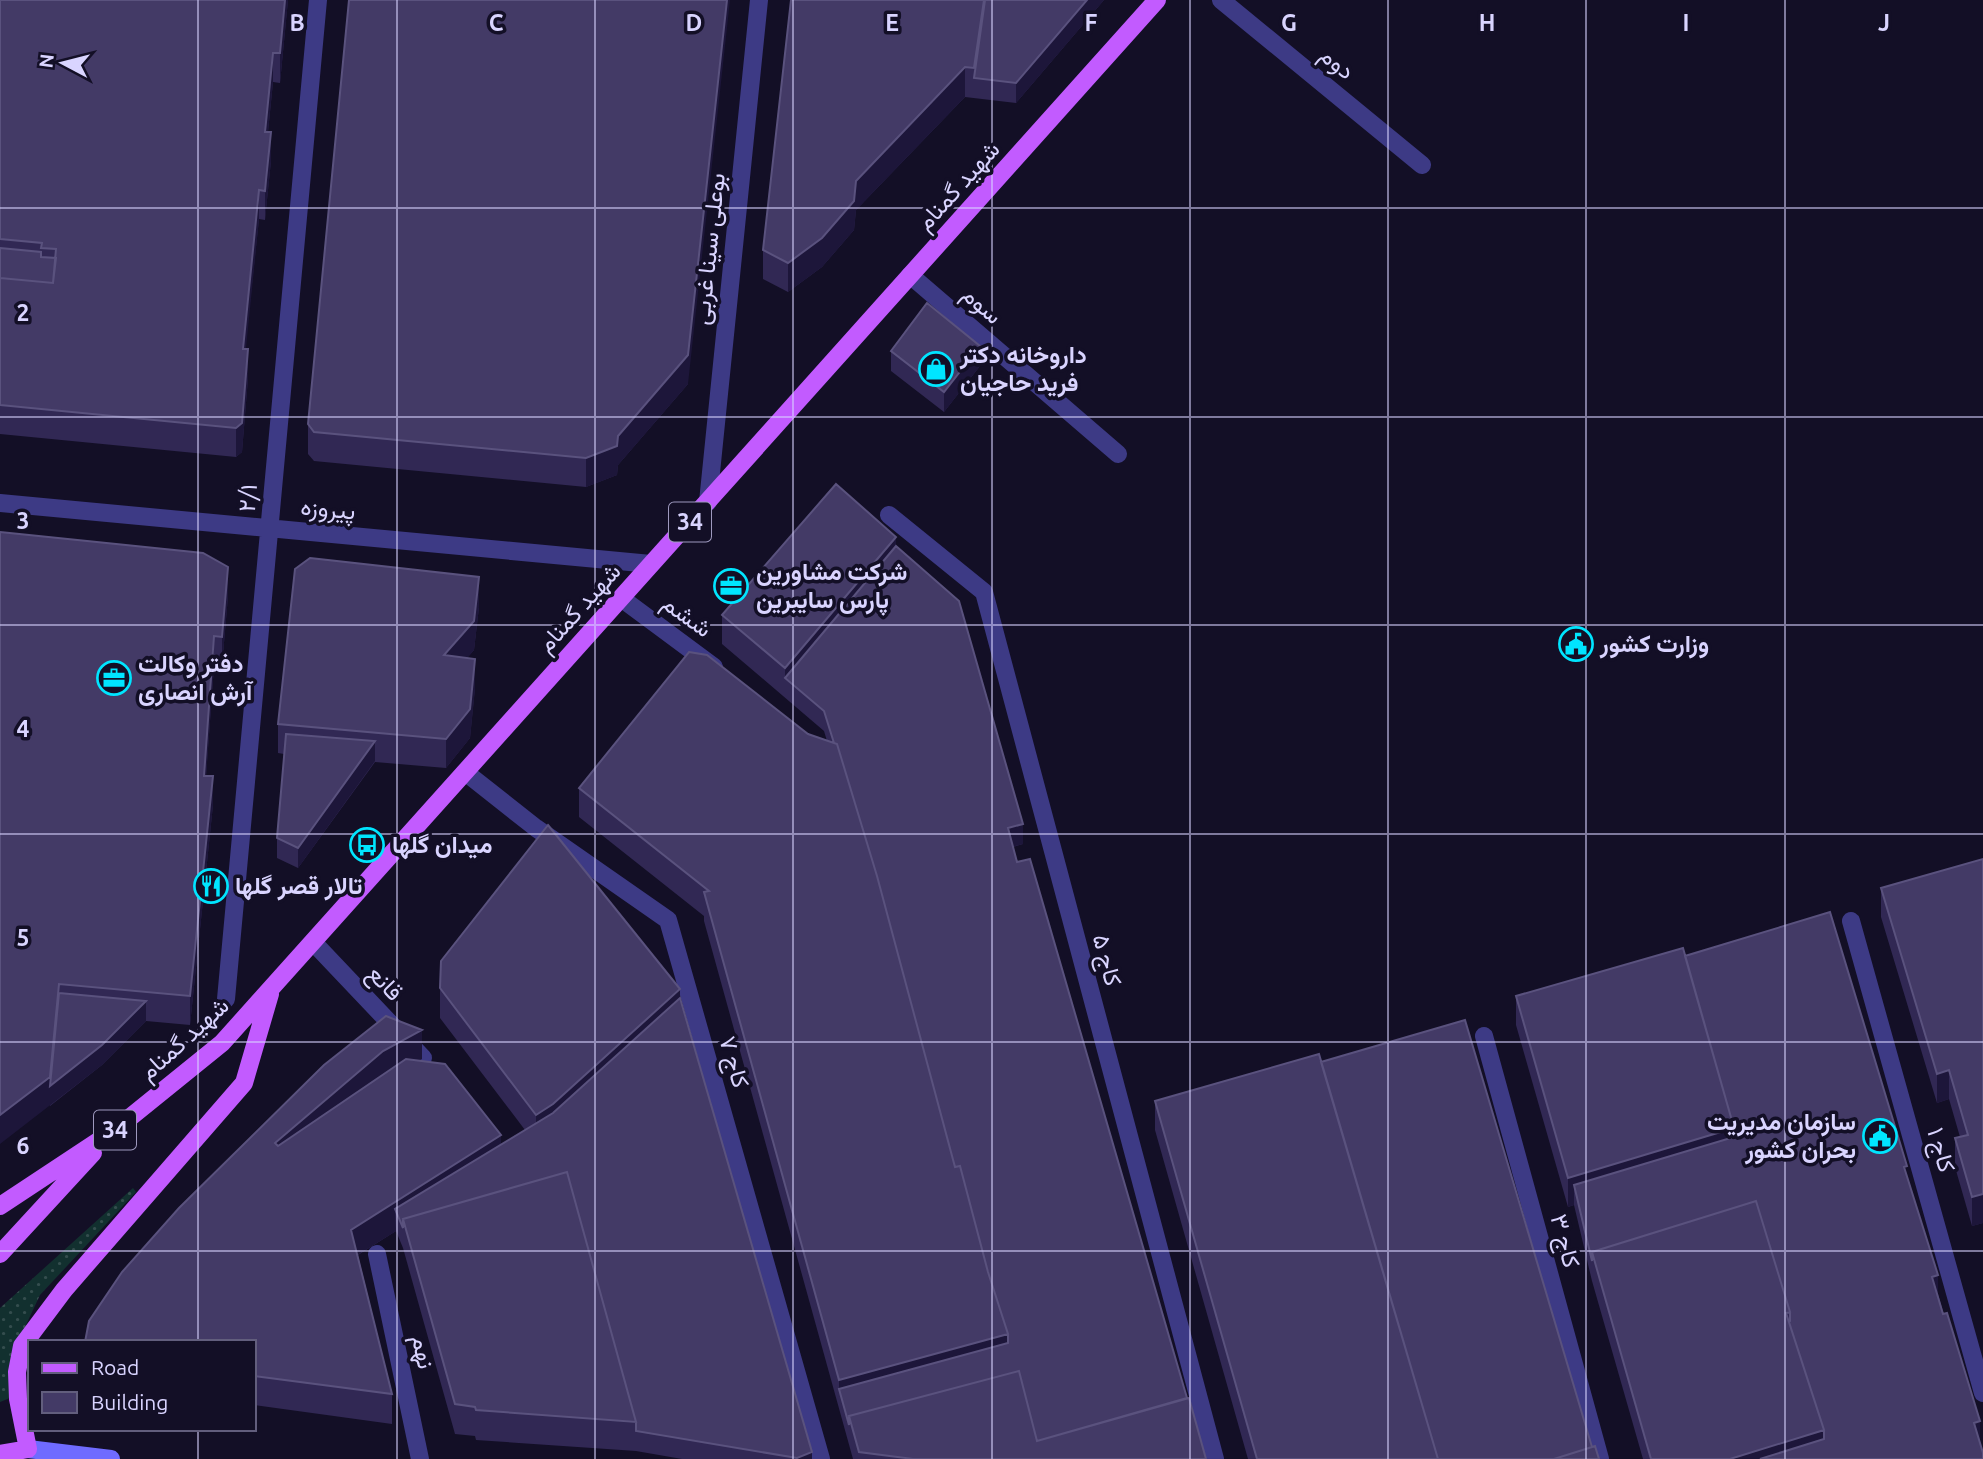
<svg xmlns="http://www.w3.org/2000/svg" width="1983" height="1459" font-family="Ubuntu,Vazirmatn,sans-serif">
<defs>
<pattern id="garden-dots" width="8" height="8" patternUnits="userSpaceOnUse" patternTransform="scale(1.75)"><rect width="8" height="8" fill="#12302f"/><path d="M2 2h.1M6 6h.1" fill="none" stroke="#344d4e" stroke-width="1.8" stroke-linecap="round"/></pattern>
</defs>
<rect width="100%" height="100%" fill="#130f26"/>
<path fill="url(#garden-dots)" d="M133,1188L136,1192L40,1295L18,1342L10,1398L0,1402V1308Z"/>
<g fill="none" stroke-linecap="round" stroke-linejoin="round">
<path stroke="#3d3a85" stroke-width="18" d="M1221,0L1422,165
M910,275L1118,454
M708,502L759,0
M0,503L651,564
M889,515L984,592L1215,1459
M621,598L714,667
M465,772L536,828L668,920L821,1459
M1851,921L1983,1393
M313,942L423,1058
M226,999L318,0
M1484,1036L1600,1459
M377,1254L420,1459"/>
<path stroke="#6f6bff" stroke-width="18" d="M28,1449L111,1459"/>
<path stroke="#c25bff" stroke-width="18" d="M0,1206L112,1132L222,1043L1157,0
M0,1254L93,1153
M0,1454L28,1449L18,1399L17,1372L22,1346L64,1290L244,1083L270,994"/>
</g>
<path fill="#312854" d="M0,0H288L280,83L273,82L268,132L271,161L266,209L265,220L259,219L245,349L248,378L242,452L236,457L0,434Z
M791,0H1104L1016,103L965,97L856,210L854,230L822,267L788,292L763,279V250Z
M891,351L980,366L944,412L891,371Z
M688,384L618,465L617,475L586,487L314,461L308,454V424Z
M0,532L228,596L222,666H214L206,776L213,805L190,1025L146,1021L102,1065L50,1106Z
M896,546L1023,844L1013,847L1017,862L1206,1459H853L704,921V916L579,817V788L808,734L827,741L824,731L722,644V615Z
M479,607L474,650L467,658L475,688L470,738L446,768L375,762L298,868L277,858V838L284,754L278,753V724Z
M1983,859V1223L1972,1226L1955,1167V1138L1960,1137L1949,1099L1937,1103L1881,917V888Z
M1685,956L1907,1176L1938,1294L1980,1441H1979L1983,1459H1643L1592,1281L1574,1205L1568,1207L1516,1025V996Z
M440,988L680,998L812,1459H682L636,1451L476,1440L475,1436L455,1434L403,1248L396,1231L358,1255L392,1394V1424L254,1405V1342L324,1065L422,1059L419,1060L501,1145L525,1130L440,1018Z
M1321,1062L1592,1447L1599,1459H1248L1155,1130V1101Z"/>
<path fill="#1d163a" d="M285,0H288L280,83V53Z
M727,0H730L688,384L618,465L617,475L586,487V458L618,436Z
M984,0H986L974,78V68Z
M1087,0H1104L1016,103V83Z
M273,53V82L265,161V132Z
M965,67V97L856,210L854,230L822,267L788,292V263L856,181Z
M271,132V161L265,220V191Z
M259,190V219L243,378V349Z
M980,346V366L944,412V392Z
M248,349V378L242,452L236,457V428Z
M896,537V566L785,678V668Z
M228,567V596L222,666V637Z
M479,577V607L474,650L444,685V655Z
M214,636V666L204,805V776Z
M475,659V688L470,738L446,768V739Z
M375,741V761L298,868V848Z
M213,776V805L190,1025V996Z
M1023,824V844L1008,848V828Z
M59,984V1013L146,1001V1021L102,1065L0,1144V1115Z
M680,989V1018L536,1144V1115Z
M422,1030V1059L383,1080L275,1172V1143L383,1051Z
M1949,1070V1099L1937,1103V1074Z
M1734,1128V1157L1574,1185V1205L1568,1207V1178Z
M501,1135V1164L403,1219L395,1209L396,1231L351,1259V1230Z
M1983,1194V1223L1972,1226V1197Z
M1938,1275V1295L1932,1277Z
M1008,1334V1363L839,1389V1380Z
M1980,1421V1441L1974,1443V1423Z
M1824,1430V1459H1730Z
M812,1452V1459H797V1458Z"/>
<path fill="#433a66" stroke="#5a527e" stroke-width="2" d="M0,0H285L280,53H273L265,132H271L266,180L265,191L259,190L243,349H248L242,423L236,428L0,405V278L53,283L56,249L41,248L42,243L0,239Z
M349,0H727L688,355L618,436L617,446L586,458L314,432L308,424Z
M791,0H984L974,68L965,67L856,181L854,201L822,238L788,263L763,250Z
M985,0H1087L1016,83L974,78Z
M0,248L41,252V257L56,258L53,283L0,278Z
M927,303L980,346L944,392L891,351Z
M836,484L896,537L785,668L722,615Z
M0,532L203,553L228,567L222,637L214,636L204,776H213L190,996L59,984L50,1077L0,1115Z
M896,546L959,601L1023,824L1008,828L1017,862L1030,859L1187,1398L1037,1441L1019,1371L849,1416V1425L839,1389L1008,1343V1334L988,1272L960,1166L955,1167L877,876L837,744L834,743L824,711L785,678Z
M310,558L479,577L474,621L444,655L475,659L470,709L446,739L278,724L295,569Z
M689,652L707,655L808,734L837,744L877,876L955,1167L960,1166L988,1272L1008,1334L839,1380L704,892L709,891L579,788Z
M286,734L375,741L298,848L277,838Z
M548,825L680,989L553,1104L536,1115L440,988L441,961Z
M1983,859V1194L1972,1197L1955,1138L1968,1135L1949,1070L1937,1074L1881,888Z
M1830,912L1907,1166L1904,1167L1938,1275L1932,1277L1943,1314L1947,1313L1980,1421L1974,1423L1983,1453V1459H1760L1824,1439V1430L1789,1322L1790,1321V1312L1756,1201L1592,1252V1261L1574,1185L1734,1137V1128L1685,956Z
M1683,948L1734,1128L1568,1178L1516,996Z
M59,993L146,1001L102,1045L50,1086Z
M680,998L812,1452L797,1458L636,1431V1422L567,1172L403,1219V1228L395,1209L553,1113Z
M386,1016L422,1030L383,1051L275,1143L278,1146L406,1059L445,1064L501,1135L351,1230L392,1394L254,1376V1342H85L89,1321L122,1272L179,1208L324,1065Z
M1465,1020L1592,1447L1554,1459H1438L1321,1062Z
M1319,1054L1438,1459H1257L1155,1101Z
M567,1172L636,1422L476,1410L475,1407L455,1404L403,1219Z
M1756,1201L1790,1312L1786,1313L1824,1430L1730,1459H1651L1592,1252Z
M1019,1371L1037,1441L1189,1398L1206,1459H913L859,1452L849,1416Z
M1595,1446L1599,1459H1554Z"/>
<path fill="none" stroke="#d9d4ff" stroke-width="2" stroke-opacity="0.55" d="M198,0V1342M397,0V1459M595,0V1459M793,0V1459M992,0V1459M1190,0V1459M1388,0V1459M1586,0V1459M1785,0V1459M0,208H1983M0,417H1983M0,625H1983M0,834H1983M0,1042H1983M0,1251H1983M198,1429V1459"/>
<defs>
<g id="shop-ring" transform="scale(1.75)"><circle r="9.5" fill="#130f26" stroke="#00e5ff" stroke-width="1.5"/><path d="M-5-2.5h2.3a2.7 3.5 0 0 1 5.4 0H5L5.5 6h-11ZM-1.5-2.5h3a1.5 2.3 0 0 0-3 0Z" fill="#00e5ff"/></g>
<g id="office-ring" transform="scale(1.75)"><circle r="9.5" fill="#130f26" stroke="#00e5ff" stroke-width="1.5"/><path d="M-6-3h4V-5.5h4V-3h4V5H-6ZM-1-4.5V-3h2v-1.5ZM-6 0V1H6V0Z" fill="#00e5ff"/></g>
<g id="civic-ring" transform="scale(1.75)"><circle r="9.5" fill="#130f26" stroke="#00e5ff" stroke-width="1.5"/><path d="M-.6-6.5H3V-4.5H.6V-3L4-1V1h2V6H-6V1h2V-1L-.6-3ZM-1.2 2.5V6h2.4V2.5Z" fill="#00e5ff"/></g>
<g id="bus-ring" transform="scale(1.75)"><circle r="9.5" fill="#130f26" stroke="#00e5ff" stroke-width="1.5"/><path d="M-5-6H5V4H4V6H2V4H-2V6H-4V4H-5ZM-3.5-4V0h7V-4ZM-3.5 1.2v1.5H-2V1.2ZM2 1.2v1.5H3.5V1.2Z" fill="#00e5ff"/></g>
<g id="restaurant-ring" transform="scale(1.75)"><circle r="9.5" fill="#130f26" stroke="#00e5ff" stroke-width="1.5"/><path d="M-5-6h1v4h1v-4h1v4h1v-4h1v5L-1.5 .5V6h-2V.5L-5-1ZM5-6V6H3V1.5H1.5Q1.5-4 5-6Z" fill="#00e5ff"/></g>
</defs>
<g fill-rule="evenodd">
<use href="#shop-ring" x="936" y="369"/>
<use href="#office-ring" x="731" y="586"/>
<use href="#civic-ring" x="1576" y="644"/>
<use href="#office-ring" x="114" y="678"/>
<use href="#bus-ring" x="367" y="845"/>
<use href="#restaurant-ring" x="211" y="886"/>
<use href="#civic-ring" x="1880" y="1136"/>
</g>
<g text-anchor="middle" stroke-width="7" stroke-linejoin="round" paint-order="stroke">
<g fill="#130f26" stroke="#9e99be" stroke-width="2">
<rect x="669" y="502.5" width="42" height="39" rx="5"/>
<rect x="94" y="1110.5" width="42" height="39" rx="5"/>
</g>
<g font-size="23" font-weight="bold" fill="#d9d4ff">
<text x="690" y="530">34</text>
<text x="115" y="1138">34</text>
</g>
<g font-size="24" fill="#d9d4ff" stroke="#130f26">
<text transform="translate(1337 63) rotate(39)" y="8">دوم</text>
<text transform="translate(958 186) rotate(-48)" y="8">شهید گمنام</text>
<text transform="translate(709 249) rotate(-84)" y="8">بوعلی سینا غربی</text>
<text transform="translate(982 305) rotate(41)" y="8">سوم</text>
<text transform="translate(248 498) rotate(-85)" y="8">۲/۱</text>
<text transform="translate(328 509) rotate(5)" y="8">پیروزه</text>
<text transform="translate(579 608) rotate(-48)" y="8">شهید گمنام</text>
<text transform="translate(687 616) rotate(36)" y="8">ششم</text>
<text transform="translate(1107 960) rotate(75)" y="8">کاج ۵</text>
<text transform="translate(385 983) rotate(46)" y="8">قانع</text>
<text transform="translate(184 1039) rotate(-42)" y="8">شهید گمنام</text>
<text transform="translate(734 1062) rotate(74)" y="8">کاج ۷</text>
<text transform="translate(1941 1150) rotate(74)" y="8">کاج ۱</text>
<text transform="translate(1565 1241) rotate(75)" y="8">کاج ۳</text>
<text transform="translate(423 1352) rotate(78)" y="8">نهم</text>
</g>
<g font-size="24" font-weight="bold" fill="#d9d4ff" stroke="#130f26" text-anchor="start">
<text x="960" y="363">داروخانه دکتر<tspan x="960" dy="28">فرید حاجیان</tspan></text>
<text x="756" y="580">شرکت مشاورین<tspan x="756" dy="28">پارس سایبرین</tspan></text>
<text x="1600" y="652">وزارت کشور</text>
<text x="138" y="672">دفتر وکالت<tspan x="138" dy="28">آرش انصاری</tspan></text>
<text x="392" y="853">میدان گلها</text>
<text x="235" y="894">تالار قصر گلها</text>
<text x="1856" y="1130" text-anchor="end">سازمان مدیریت<tspan x="1856" dy="28">بحران کشور</tspan></text>
</g>
</g>
<g font-size="23" text-anchor="middle" font-weight="bold" fill="#d9d4ff" stroke="#130f26" stroke-width="7" stroke-linejoin="round" paint-order="stroke">
<text x="297" y="31">B</text>
<text x="496" y="31">C</text>
<text x="694" y="31">D</text>
<text x="892" y="31">E</text>
<text x="1091" y="31">F</text>
<text x="1289" y="31">G</text>
<text x="1487" y="31">H</text>
<text x="1686" y="31">I</text>
<text x="1884" y="31">J</text>
<text x="23" y="321">2</text>
<text x="23" y="529">3</text>
<text x="23" y="737">4</text>
<text x="23" y="946">5</text>
<text x="23" y="1154">6</text>
</g>
<rect x="28" y="1340" width="228" height="91" fill="#130f26" stroke="#625e7d" stroke-width="2"/>
<rect x="42" y="1363" width="35" height="10" fill="#c25bff" stroke="#625e7d" stroke-width="2"/>
<text x="91" y="1375" font-size="21" fill="#d9d4ff">Road</text>
<rect x="42" y="1392" width="35" height="21" fill="#433a66" stroke="#625e7d" stroke-width="2"/>
<text x="91" y="1410" font-size="21" fill="#d9d4ff">Building</text>
<g transform="translate(63 63) rotate(277)" stroke="#130f26" stroke-width="5" paint-order="stroke">
<path d="M0-5L12 26L0 18L-12 26Z" fill="#d9d4ff"/>
<text y="-10" font-size="19" font-weight="bold" text-anchor="middle" fill="#d9d4ff">N</text>
</g>
</svg>
